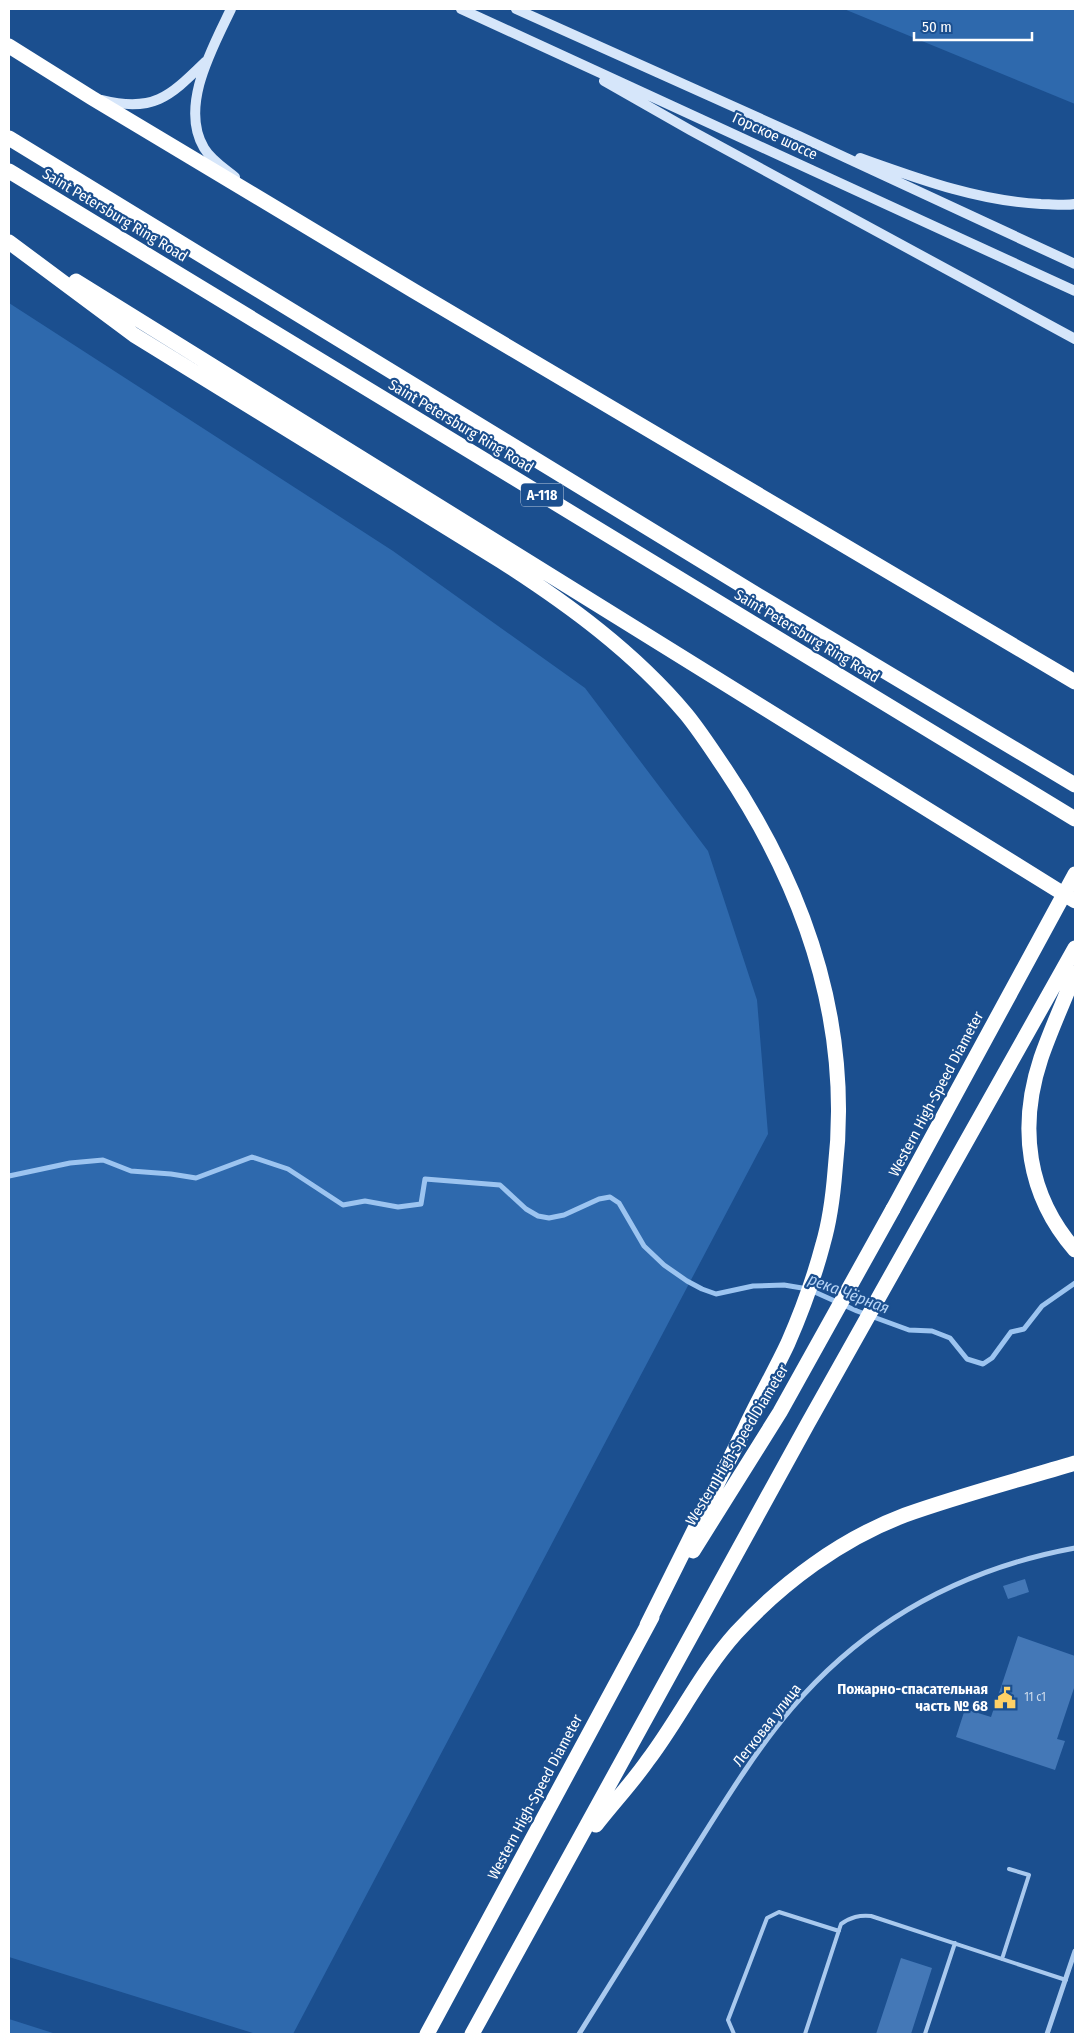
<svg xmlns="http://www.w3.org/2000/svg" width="1084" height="2043" font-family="'Fira Sans Condensed',sans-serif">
<rect width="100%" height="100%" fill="#1b4f8f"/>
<path fill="#2e69ad" d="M844,9H1075V104Z
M9,303L393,551L585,688L708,851L757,1000L768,1134L293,2034H256L9,1957Z
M9,2019L56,2034H9Z"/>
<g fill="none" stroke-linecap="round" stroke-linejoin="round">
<path stroke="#9cc4f0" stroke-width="5" d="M9,1176L70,1163L103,1160L131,1171L171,1174L196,1178L252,1157L288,1169L343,1205L365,1201L398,1207L421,1204L425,1179L500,1185L526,1209L538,1216L549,1218L564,1215L599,1199L610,1197L619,1203L644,1246L664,1265L687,1281L702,1289L716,1294L753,1286L784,1285L808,1289L857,1311L909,1330L932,1331L950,1338L967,1359L983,1364L992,1358L1011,1332L1024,1329L1042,1306L1075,1283"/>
</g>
<path fill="#4478b7" d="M1025,1579L1029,1592L1008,1599L1003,1586Z
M1018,1636L1075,1656V1685L1057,1739L1065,1741L1055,1770L956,1737L965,1709L991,1717Z
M901,1958L932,1968L911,2034H876Z"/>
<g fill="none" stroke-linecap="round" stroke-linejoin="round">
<path stroke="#a9c9ee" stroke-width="4" d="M1002,1959L1029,1875L1009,1869
M734,2034L728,2020L767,1918L779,1912L839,1931
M805,2034L841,1924C851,1917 859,1915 871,1916L1066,1980
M925,2034L955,1943"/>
<path stroke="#a9c9ee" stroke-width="5" d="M579,2034C615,1977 651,1919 687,1861C720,1809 752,1755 792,1708C867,1620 962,1569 1075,1548
M1047,2034L1075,1951"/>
<path stroke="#d6e6fa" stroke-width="10" d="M231,9C213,47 179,106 204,148C211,160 224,168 235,177
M461,9L1075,291
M516,9L799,136L1075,264
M604,81L690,130L1075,339
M102,100C154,113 170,96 205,62
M860,158C919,179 978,201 1041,204C1052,204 1064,206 1075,204"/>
<path stroke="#fff" stroke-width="15" d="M9,46L92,98L414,291L1075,682
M9,138L769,602L1075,785
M9,171L1075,819
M9,242L134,335L501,561C568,604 634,652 686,714C700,731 712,750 725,769C806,890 852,1025 835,1171C833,1196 830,1220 823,1244C814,1278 802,1311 788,1343C775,1371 759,1398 746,1426C713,1492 680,1559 647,1625
M76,281L1075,901
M1075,973C1064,1001 1051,1029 1041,1058C1018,1127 1027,1195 1075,1250
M693,1551L780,1412L893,1209
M596,1825C613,1803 632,1783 648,1760C679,1719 701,1672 736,1633C782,1583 841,1539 905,1515C961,1495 1019,1480 1075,1463
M427,2034L652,1617
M472,2034L807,1425L1075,948"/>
<path stroke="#fff" stroke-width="15" d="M893,1209L1075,874"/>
</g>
<defs>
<g id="civic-bare" transform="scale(1.725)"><path d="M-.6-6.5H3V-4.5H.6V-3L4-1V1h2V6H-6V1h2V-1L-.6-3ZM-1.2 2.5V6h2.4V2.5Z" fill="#ffd166" stroke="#1b4f8f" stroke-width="2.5" paint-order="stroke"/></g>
</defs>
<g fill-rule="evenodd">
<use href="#civic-bare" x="1005" y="1698"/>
</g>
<g text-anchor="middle" stroke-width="4.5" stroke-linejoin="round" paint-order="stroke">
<g font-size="12" fill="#d0dded">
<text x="1035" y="1701">11 с1</text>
</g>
<rect fill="#1b4f8f" stroke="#bbcadd" stroke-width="1" x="521" y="483.5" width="42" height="23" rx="4"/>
<g font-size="14" font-weight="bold" fill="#fff">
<text x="542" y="500">А-118</text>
</g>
<g font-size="15" fill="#fff" stroke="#1b4f8f">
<text transform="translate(775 136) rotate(25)" y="5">Горское шоссе</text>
<text transform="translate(115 215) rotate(31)" y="5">Saint Petersburg Ring Road</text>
<text transform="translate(461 426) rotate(31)" y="5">Saint Petersburg Ring Road</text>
<text transform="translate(807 636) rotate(31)" y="5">Saint Petersburg Ring Road</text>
<text transform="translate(936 1094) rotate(-62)" y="5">Western High-Speed Diameter</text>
<text transform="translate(737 1445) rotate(-59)" y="5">Western High-Speed Diameter</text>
<text transform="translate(767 1725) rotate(-52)" y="5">Легковая улица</text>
<text transform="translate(535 1797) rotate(-62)" y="5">Western High-Speed Diameter</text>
</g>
<g font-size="15" font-weight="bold" fill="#fff" stroke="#1b4f8f" text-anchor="end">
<text x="988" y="1694">Пожарно-спасательная<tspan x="988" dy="17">часть № 68</tspan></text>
</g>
<g font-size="16" font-style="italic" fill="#b5d3f5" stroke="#1b4f8f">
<text transform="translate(849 1293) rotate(21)" y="6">река Чёрная</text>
</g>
</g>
<rect width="1084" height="2043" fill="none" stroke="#ffffff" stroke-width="20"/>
<path d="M914 32v8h118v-8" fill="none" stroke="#ffffff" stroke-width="2.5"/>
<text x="922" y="32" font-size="15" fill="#ffffff" stroke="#1b4f8f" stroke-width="4" paint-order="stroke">50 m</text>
</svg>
